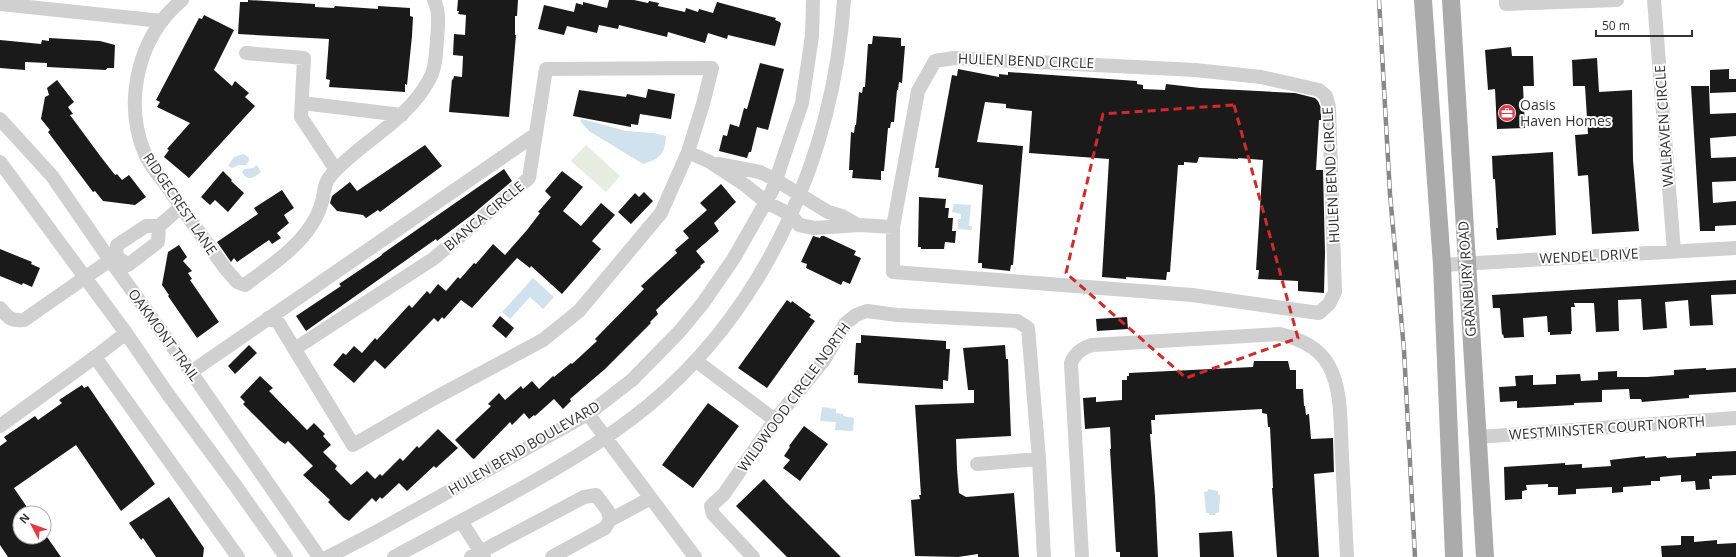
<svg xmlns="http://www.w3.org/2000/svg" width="1736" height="557" font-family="'Open Sans',sans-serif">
<rect width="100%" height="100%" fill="#fff"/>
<path fill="#e6ecdf" d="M586,145L620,176L606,192L571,161Z"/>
<path fill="#cfe2ee" d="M582,119L626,131L653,133L666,136C665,154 660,159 643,164L589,131L580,121Z
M244,154L249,158V161L246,165H239L232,168L228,166L234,157Z
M257,165L261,172C254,178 247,182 242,172L244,169L253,168Z
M954,204L971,205L969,226H972V230L958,229V219H961V214L952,212Z
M533,278L554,297L543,309L530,297L510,319L502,312Z
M822,407L836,409V413L843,414V416L854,418L853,431L835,430L836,422L820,421Z
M1208,489L1218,491V494L1220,495L1219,512L1216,513L1215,515H1209V513H1206L1204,492L1208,491Z"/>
<path fill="#1a1a1a" d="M248,0L315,4V7L334,8L335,6L378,9V6L410,8V16L413,17L412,36L407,85L405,84V92L329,87L330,80L326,79L329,39L238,34L240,2H248Z
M458,0H518L517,16H515V35H516L509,117L449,112L452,79L453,80L454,76L462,77L463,56L453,55L454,34L465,35L466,15L458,14L459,11H457Z
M609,0H634L648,3L649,1L659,3L658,6L685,12L686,8L698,12L699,9L713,13L717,2L776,18L775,20L780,22L781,24L775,46L728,35L727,39L708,33L705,43L668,32L667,37L619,25L618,29L599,25L597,33L567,26L564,35L538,29L544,5L574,12L576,3L583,5V2L607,8Z
M204,15L234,30L214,70L232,86L235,81L249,93L245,97L255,106L189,178L164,157L169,150L167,149L190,123L157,107L160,102L156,100L199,18L202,19Z
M873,36L901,38V46H905L902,83L899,82L898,90H897L894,122H891L890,128H888L884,171H881V180L852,178L853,170H849L851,132L854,133L855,125H856L859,92L862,93L863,87H865L868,44H872Z
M49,38L100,41L115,45L114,68H107L106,70L47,67V63L25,62V70L0,68V40L41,44L42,40L49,41Z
M1511,47L1512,56H1533L1534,86H1523L1525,128L1497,129L1495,89L1488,90L1485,50Z
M1597,58L1599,92L1632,90L1633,160L1639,231L1592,234L1588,175L1578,176L1575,135L1588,134L1585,86H1573L1572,60Z
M760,63L784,69L768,130L757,127L751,152H749L747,158L719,151L723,135L727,136L730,124L739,127L744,108L747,109Z
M958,69L999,77V74L1008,75V72L1137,81V84L1143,85V89L1165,90L1166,84L1200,88L1295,93L1315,98L1318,101L1321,108V120H1319L1316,170H1323L1325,253L1324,293L1298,291V281L1258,279L1259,270H1256L1263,160L1238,158V159L1199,157L1197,163L1184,162V165H1178L1170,272H1167L1166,280L1126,277V279L1102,277L1109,159L1029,153L1032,111L1006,108V104L985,102L977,142L1023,146L1013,265H1011L1010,271L982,268V263H978L983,185L938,177L939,168H935L952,75L957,76Z
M1729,69V79H1736V92L1710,93V70Z
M57,80L74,102L68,107L73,114L70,115L101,157L115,175L117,174L122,180L129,175L146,197L135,205L103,201L95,191L93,192L48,132L50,130L41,119L45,97L49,95L47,88Z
M1691,86H1709L1710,114L1736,113V136L1710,138L1711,158L1736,157V181L1712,182L1713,203L1736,201V225L1715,226V231H1700Z
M648,89L675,94L671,119L640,114L638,125L631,124V127L573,116L579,90L626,97L627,94L646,98Z
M425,145L442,166L380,212L378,210L366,218L363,215L337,211L330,203L332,196L350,182L357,191Z
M1553,152L1556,235L1497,240L1496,228H1498L1495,179H1493L1492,156Z
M504,169L512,181L473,214L437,241L436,239L306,331L296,316L341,286L339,284L382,255V254Z
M223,171L232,180L231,181L244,193L228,212L215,200L210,205L201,197Z
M562,171L583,187L563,211L581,226L601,203L615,215L592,241L601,249L562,294L531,266L530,268L517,258L472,308L461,300L444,319L442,317L438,322L434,318L385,369L375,360L354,383L333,365L343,353L346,355L354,346L362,353L375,338L377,340L409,305L412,308L427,291L430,294L438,284L446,291L458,277L460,279L474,263L476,264L493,244L505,255L527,230L540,213L538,212L551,197L545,191Z
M721,184L736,202L714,223L719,231L696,251L705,262L700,266L701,267L656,310L658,314L650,322L651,323L605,369L570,399L571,401L563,409L554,399L535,416L534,415L529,419L524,413L512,425L510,422L474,459L472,458L455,440L491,406L488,404L499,393L505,400L521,386L523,389L532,381L539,389L553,376L554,377L571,363L572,364L597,341L595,339L644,289L641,286L677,253L675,250L689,238L683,231L707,210L700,203Z
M282,190L294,208L284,215L289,223L277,233L281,238L272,244L269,240L237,262L234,258L231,262L217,242L258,214L254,208Z
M644,192L653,201L631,224L618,212L635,193L639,197Z
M919,197L946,199L945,208H949L948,218H953L952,231H956L955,243L945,242L944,249H921V247H918Z
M813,236L820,238L821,236H824L856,251L854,255L861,258L850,284L843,281L841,285L806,268L807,264L801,262Z
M179,245L187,257L183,261L192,271L188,273L192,279L190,280L219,322L197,338L168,296L169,295L162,285L168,252Z
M0,249L32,262L31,264L40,268L32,287L23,283L22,285L0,276Z
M1736,280V294L1711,295L1713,325L1690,326L1688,300L1665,302L1667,328L1643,330L1641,299L1618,300L1619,331L1596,332L1594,303H1574L1575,307H1571L1572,331H1571V334L1550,335V332H1548L1547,316L1523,318L1524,337L1504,338L1503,334L1502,335L1500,308H1493L1492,295Z
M787,300L791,303L792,301L811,315L809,317L815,321L767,388L738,368Z
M500,316L514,328L506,338L492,326Z
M1127,317L1128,329L1097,331L1096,319Z
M861,335L946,341V349H950L948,381L943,380V389L858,383V375H854L856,343H861Z
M249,345L257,353L235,374L228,366Z
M1005,345L1006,359H1008L1011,436L956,439L957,469L959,493L966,497L1014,493L1019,557H978V554L958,557L915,556L911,500L920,499L919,495H921L915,405L974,403V390H968L963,348Z
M1254,361H1288L1290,370H1296V389H1303L1304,406H1305L1306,415L1309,414L1311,439L1333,438L1334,472L1314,474L1319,557H1277L1272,488H1273L1270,427H1268L1267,414L1262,413V409L1155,415V420H1151L1152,434H1150L1155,496L1158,557H1120V552H1116L1110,449H1111L1110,427L1085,429L1083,398L1096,397V402L1122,400V380H1127V376H1129V373L1253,367Z
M1706,368V370L1736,368V392L1689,395V398L1642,402L1641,399H1630L1629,389L1602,390V402L1574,403V405L1517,408V401L1500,402L1499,387L1516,386L1515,376L1533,375V385L1556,384V375L1580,374L1581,381L1598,380V372L1617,371V377H1647L1674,375V370Z
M260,376L273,388L269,391L307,430L314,423L325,434L323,436L331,445L323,452L337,466L335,469L351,485L367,471L375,479L380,474L382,476L400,458L403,461L417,446L419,448L438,429L458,448L436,468L434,466L407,491L399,483L382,499L380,497L376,502L372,498L349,521L344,518L328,502L330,500L303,475L313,466L288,441L285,444L279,440L243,404L245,402L240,397Z
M82,385L84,388L88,386L155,484L121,511L76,445L14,488L31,513H20V537H47L61,557H8L0,545V446L7,441L4,437L35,416L38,420L62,403L59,400Z
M708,403L739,426L693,488L662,465Z
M804,426L828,444L800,481L783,468L790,460L784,456L790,447L789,446Z
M1736,451V475L1712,476V479H1709L1710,489L1696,490L1695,481L1681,482V475L1660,477V481H1651V485L1623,487V492L1612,493V487L1576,489V494L1558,495V487H1548V484L1526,485L1527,490L1522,491V499L1505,500L1504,467L1565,463V465L1582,464V468L1611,466L1610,460L1645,456V458L1666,456L1667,458L1696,456V453Z
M764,479L783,499L841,557H787L736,506Z
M169,497L204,548L203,557H156L143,538L141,540L129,523Z
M1232,531L1234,557H1200L1199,533Z
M1681,536H1694V542L1717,540V544L1736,543V557H1662L1661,546L1681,545Z"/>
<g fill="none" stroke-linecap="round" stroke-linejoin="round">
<path stroke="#d0d0d0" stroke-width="14" d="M182,0C138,36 123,102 145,154C150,166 161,178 169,189C187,216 206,242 225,268L237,282L245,285C268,267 296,250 312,224C316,218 320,209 322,202C325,191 323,184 332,174C362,141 407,121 429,80C436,68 436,52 437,39C438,26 440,12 434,0
M1506,0V4L1617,0
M1654,0L1674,251
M0,4L162,21
M246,53L304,58L301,117L336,170
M954,58L1195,70L1261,77L1319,90L1326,96L1329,107L1335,292L1329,304L1319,313L1192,295L893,272V227L918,91L935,61Z
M302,103L402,115
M0,119L52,176L110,260L191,372L319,557
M688,152L710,162L745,185L766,202L791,215L799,225L815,228L859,225L893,227
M0,162L126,333L167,393L235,485L286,557
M718,164L760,172L776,180L828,212L842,216L858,225
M146,226H159L158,242L128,265L116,256L117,245Z
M159,226L181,207
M1442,265L1736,248
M0,308C9,318 10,321 24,320L116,256
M268,318L278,322L353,445L433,399L543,340L579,311L661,213L688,152L703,104L712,68L546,69L529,178L433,259L296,348
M126,333L95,357L238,557
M696,361L775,420
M191,372L536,134
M588,414L695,557
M0,426L95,357
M1478,437L1736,418
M977,464L1039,459
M610,520L651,498
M461,521L484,557
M328,557L376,532L588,414L632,380L680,331L703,303L734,258L772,191L802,103L812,36L813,0
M394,557C430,538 466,518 502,499C553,471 604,442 649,405C768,306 834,152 844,0
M471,557L584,497L596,495L608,511L610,520L605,528L552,557
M753,557L713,514L711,506L724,494L775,420L824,360L845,324L856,315L867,311L897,315L1017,321L1028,328L1039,459L1044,557
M1082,557L1071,363C1075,353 1082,348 1092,345L1280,334C1299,339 1317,346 1328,364C1343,390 1340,427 1342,456C1344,490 1345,523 1347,557"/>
<path stroke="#ababab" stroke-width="18" d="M1423,0L1442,265L1454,557
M1451,0L1485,557"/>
<g stroke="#888" stroke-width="4.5">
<path id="rail" d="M1379,0L1390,194L1404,350L1415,557"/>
</g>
<use href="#rail" stroke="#fff" stroke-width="3" stroke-dasharray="9" stroke-linecap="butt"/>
</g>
<path fill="none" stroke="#d62828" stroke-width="3" stroke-dasharray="8 5" stroke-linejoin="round" d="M1234,105L1298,338L1186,378L1066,273L1103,114Z"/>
<defs>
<g id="office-disc" transform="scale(0.9)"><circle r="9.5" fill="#e63946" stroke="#fff"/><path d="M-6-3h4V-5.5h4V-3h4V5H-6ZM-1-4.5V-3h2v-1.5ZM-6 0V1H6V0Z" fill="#fff"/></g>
</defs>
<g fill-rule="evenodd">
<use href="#office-disc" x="1507" y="113"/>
</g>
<g text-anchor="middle" stroke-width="4" stroke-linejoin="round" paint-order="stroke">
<g font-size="14" fill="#333" stroke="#fff">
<text transform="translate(1026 61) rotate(2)" y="5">HULEN BEND CIRCLE</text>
<text transform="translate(1664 126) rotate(-94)" y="5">WALRAVEN CIRCLE</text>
<text transform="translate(1331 175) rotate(-93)" y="5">HULEN BEND CIRCLE</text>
<text transform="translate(180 204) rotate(56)" y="5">RIDGECREST LANE</text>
<text transform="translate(484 216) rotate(-40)" y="5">BIANCA CIRCLE</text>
<text transform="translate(1589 256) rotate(-3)" y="5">WENDEL DRIVE</text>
<text transform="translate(1467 279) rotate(-94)" y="5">GRANBURY ROAD</text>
<text transform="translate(164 335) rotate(54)" y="5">OAKMONT TRAIL</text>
<text transform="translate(794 397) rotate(-54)" y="5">WILDWOOD CIRCLE NORTH</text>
<text transform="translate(1607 428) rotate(-4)" y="5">WESTMINSTER COURT NORTH</text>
<text transform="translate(524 448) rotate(-30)" y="5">HULEN BEND BOULEVARD</text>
</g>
<g font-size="14" fill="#333" stroke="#fff" text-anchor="start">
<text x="1520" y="110">Oasis<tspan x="1520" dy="16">Haven Homes</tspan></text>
</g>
</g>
<g transform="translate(32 525) rotate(311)"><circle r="19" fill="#ffffff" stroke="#adadad"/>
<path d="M0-3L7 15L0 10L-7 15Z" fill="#e63946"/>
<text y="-6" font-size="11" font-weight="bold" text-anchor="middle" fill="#333333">N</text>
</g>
<path d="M1596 30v6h96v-6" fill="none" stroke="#333333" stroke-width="2"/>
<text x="1602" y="30" font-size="12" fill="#333333" stroke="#ffffff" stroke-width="3" paint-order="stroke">50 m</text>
</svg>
